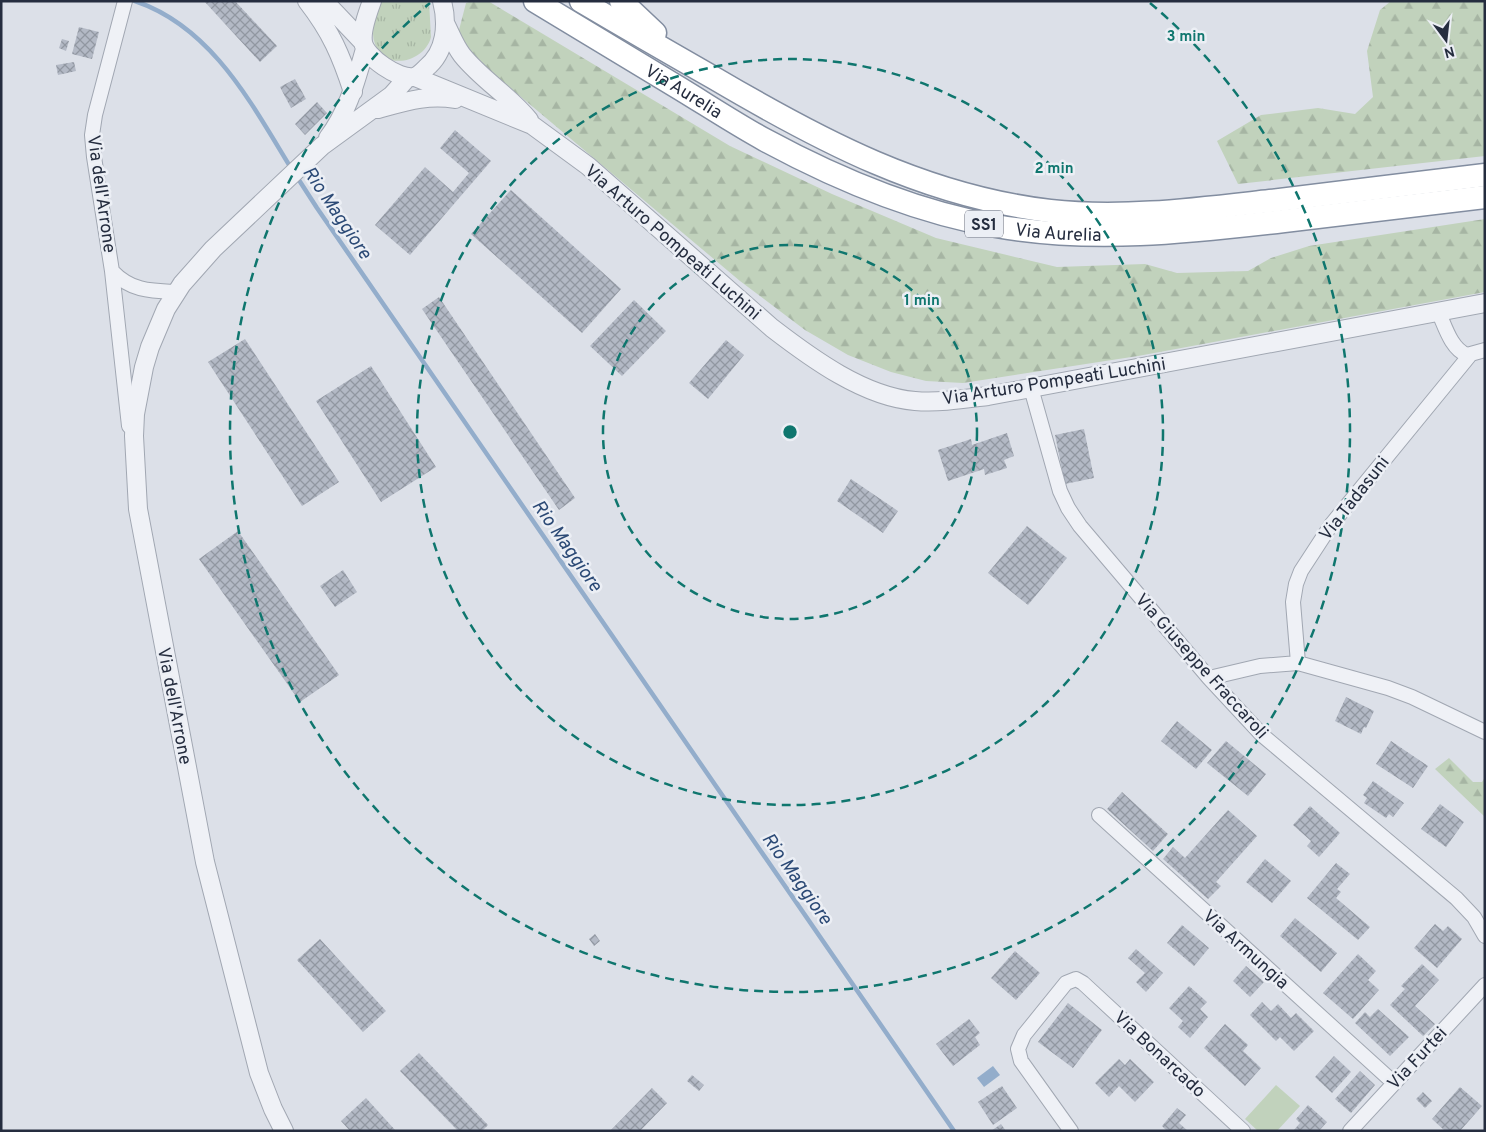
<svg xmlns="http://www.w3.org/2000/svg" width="1486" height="1132" font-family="Overpass,sans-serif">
<defs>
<pattern id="grass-tufts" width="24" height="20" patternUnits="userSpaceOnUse" patternTransform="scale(1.25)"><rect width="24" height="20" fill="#c1d2bc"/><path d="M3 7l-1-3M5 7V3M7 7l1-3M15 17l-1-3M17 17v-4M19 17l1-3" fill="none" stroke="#a6b5a3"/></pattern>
<pattern id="forest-firs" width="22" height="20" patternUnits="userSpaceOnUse" patternTransform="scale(1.25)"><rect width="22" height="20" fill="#c1d2bc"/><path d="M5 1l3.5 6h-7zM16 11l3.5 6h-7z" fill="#a6b5a3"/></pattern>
<pattern id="building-cross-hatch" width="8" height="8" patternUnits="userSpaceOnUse" patternTransform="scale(1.25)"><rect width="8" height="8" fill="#b3b9c5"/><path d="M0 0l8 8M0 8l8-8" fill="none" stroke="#9197a1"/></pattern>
</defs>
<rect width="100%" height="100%" fill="#dce0e8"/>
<path fill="url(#grass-tufts)" d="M378,1H429L431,37C425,62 385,72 375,44C370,32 376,14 378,1Z"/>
<path fill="url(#forest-firs)" d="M472,1H488L730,146L832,194L936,238L1057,267L1145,264L1177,273L1248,271L1271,258L1309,246L1485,219V292L1138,356L963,383L926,381L891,372L848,355L805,330L740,281L477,60L458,34L466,3Z
M1391,1H1485V156L1238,184L1217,141L1261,115L1318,108L1355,114L1373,97L1367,51L1380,10Z
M1449,758L1473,782H1482L1485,777V817L1435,769Z"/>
<path fill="#c1d2bc" d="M1276,1085L1300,1106L1277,1131H1258L1245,1119Z"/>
<path fill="#93adcb" d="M993,1066L1000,1075L984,1087L977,1078Z"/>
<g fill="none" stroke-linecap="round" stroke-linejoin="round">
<path stroke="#93adcb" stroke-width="4.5" d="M135,1C212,27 251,103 291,168
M297,177L317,208L954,1131"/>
</g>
<path fill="url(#building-cross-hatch)" d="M204,1H235L277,46L260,62Z
M79,27L99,32L92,59L72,54Z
M62,39L69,41L66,51L59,48Z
M74,62L76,71L58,75L56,65Z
M295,79L306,99L291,108L280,87Z
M317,102L327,113L305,135L295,124Z
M455,130L491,161L410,255L375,225L425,167L453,192L469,173L440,148Z
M511,190L621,289L582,333L471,234Z
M439,297L575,498L559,510L422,309Z
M634,300L666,331L622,376L590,346Z
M245,339L339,482L302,506L208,362Z
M726,340L744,355L708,399L689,383Z
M371,366L436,467L381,502L316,401Z
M1084,429L1094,478L1065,484L1055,435Z
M1007,433L1014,456L1004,460L1007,468L985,475L984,469L948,481L938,450L971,439L972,445Z
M851,479L898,511L883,533L837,501Z
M1027,526L1067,558L1028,605L988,573Z
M238,531L339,675L300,702L199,559Z
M343,570L357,592L335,607L320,586Z
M1346,697L1374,711L1366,728L1364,727L1361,734L1335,721Z
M1177,721L1212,750L1196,769L1161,741Z
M1226,741L1266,774L1248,796L1207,763Z
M1391,741L1428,766L1413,788L1376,764Z
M1373,781L1404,803L1393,817L1389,814L1386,818L1364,803L1367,798L1363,795Z
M1122,792L1168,834L1153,851L1107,809Z
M1440,804L1464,822L1446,847L1421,829Z
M1310,806L1340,833L1319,857L1307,846L1311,841L1293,825Z
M1228,810L1257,836L1216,882L1221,886L1208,899L1163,859L1173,847L1185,858Z
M1265,859L1291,881L1272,903L1246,882Z
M1336,863L1350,874L1337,889L1341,892L1336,898L1370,927L1358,940L1307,898Z
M1295,918L1337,953L1321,972L1280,936Z
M1435,924L1443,931L1448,926L1462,939L1437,968L1414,948Z
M1182,925L1209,948L1194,966L1167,943Z
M595,934L600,941L594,946L589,939Z
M320,939L386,1011L363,1032L297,960Z
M1136,949L1163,973L1146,992L1136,982L1145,973L1128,958Z
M1015,951L1040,973L1016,1000L991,978Z
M1358,954L1376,971L1368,980L1379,990L1353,1019L1323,993Z
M1422,964L1439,980L1415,1006L1435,1024L1423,1036L1390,1005L1405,989L1401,986Z
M1246,966L1264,982L1250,997L1233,981Z
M1189,986L1207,1002L1200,1009L1208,1017L1190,1038L1178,1027L1183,1021L1169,1008Z
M1262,1002L1271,1011L1278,1004L1291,1018L1296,1013L1314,1031L1294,1051L1280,1037L1276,1041L1250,1015Z
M1068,1003L1102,1030L1073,1068L1038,1042Z
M1378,1009L1409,1037L1390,1056L1355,1023L1365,1012L1370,1017Z
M969,1019L980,1033L975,1037L980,1045L953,1066L936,1044Z
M1225,1024L1248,1045L1243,1051L1261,1068L1245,1086L1204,1048Z
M419,1053L488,1125L482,1131H458L400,1071Z
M1334,1056L1351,1072L1332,1093L1315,1077Z
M1119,1059L1125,1065L1130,1059L1154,1082L1135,1102L1119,1086L1109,1097L1095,1083Z
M1360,1071L1375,1085L1351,1113L1335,1099Z
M692,1075L704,1085L699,1091L687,1081Z
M1002,1086L1017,1108L993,1125L978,1102Z
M1460,1087L1482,1106L1460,1131H1445L1432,1119Z
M652,1088L667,1103L640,1131H610Z
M1423,1092L1432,1101L1425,1108L1416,1099Z
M366,1098L396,1131H350L341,1121Z
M1308,1105L1327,1122L1319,1131H1293L1300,1123L1296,1119Z
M1177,1108L1186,1115L1179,1123L1188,1131H1167L1162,1126Z
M1001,1124L1006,1131H991Z"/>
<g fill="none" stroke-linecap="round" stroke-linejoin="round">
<g stroke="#a1a7b2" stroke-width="16">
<path id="minor" d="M125,1L95,115L92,135L94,157L112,271L129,426
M112,271C131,291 150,291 176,292
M1438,311C1445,326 1451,349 1467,355L1485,350
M1031,388L1060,491L1068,508L1080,526L1209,678L1262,735L1456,898L1474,917L1485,936
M1298,663L1293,602L1296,584L1301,571L1331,525L1470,355
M1209,678L1260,666L1298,663L1388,688L1412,697L1485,732
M1099,815L1394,1083
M1071,1131L1021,1061L1018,1049L1024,1035L1066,983L1076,979L1083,983L1243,1131
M1350,1131L1485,985"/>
</g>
<g stroke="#a1a7b2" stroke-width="20">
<path id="tertiary" d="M307,1C331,32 341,55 353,92
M324,1L362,41
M372,1C368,12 361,30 363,42C365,57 399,80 414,77C418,76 423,71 426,68C446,52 448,24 442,1
M446,25C451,35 455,46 462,55C482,80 510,96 529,120
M415,77L532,125L588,166L772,328C811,358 864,397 915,401C939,403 964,399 988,396L1485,303
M378,109C404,102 428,94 455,99
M328,138C348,112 356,80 365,49
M284,1131L273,1109L259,1073L205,862L138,509L134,436L135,414L144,367L150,347L166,309L182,284L213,249L322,146L392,95L408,77"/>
</g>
<g stroke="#828da0" stroke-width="25">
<g id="trunk">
<path id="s1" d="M535,1C581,29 628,57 674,85C704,103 734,123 765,140C837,179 916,212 996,226C1092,243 1188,232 1284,221C1351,213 1418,205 1485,197"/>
<path d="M581,1C625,27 670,53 714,78C821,141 925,196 1050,211C1123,219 1198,209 1270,201C1342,192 1413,184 1485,175"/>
<path d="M621,1L655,33"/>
</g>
</g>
<use href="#minor" stroke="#eff1f6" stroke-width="14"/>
<use href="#tertiary" stroke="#eff1f6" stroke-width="18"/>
<use href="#trunk" stroke="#fff" stroke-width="22"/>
</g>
<g fill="none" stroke="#0f766e" stroke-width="2.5" stroke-dasharray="9 6">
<circle cx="790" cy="432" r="187"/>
<circle cx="790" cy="432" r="373"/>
<path d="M1150 3A560 560 0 1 1 430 3"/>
</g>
<g text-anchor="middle" stroke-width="5" stroke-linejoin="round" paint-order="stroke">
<rect fill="#eceff5" stroke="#616776" stroke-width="1" x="965" y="210.5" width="38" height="27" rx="4"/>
<g font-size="16" font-weight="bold" fill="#252d3f">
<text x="984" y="230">SS1</text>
</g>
<g font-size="18" fill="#252d3f" stroke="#eceff5">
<text dy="6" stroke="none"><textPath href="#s1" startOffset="174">Via Aurelia</textPath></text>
<text transform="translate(102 194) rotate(82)" y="6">Via dell'Arrone</text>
<text dy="6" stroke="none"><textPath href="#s1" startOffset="579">Via Aurelia</textPath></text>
<text transform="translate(673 242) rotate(41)" y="6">Via Arturo Pompeati Luchini</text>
<text transform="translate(1054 381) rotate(-9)" y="6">Via Arturo Pompeati Luchini</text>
<text transform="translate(1354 498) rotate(-52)" y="6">Via Tadasuni</text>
<text transform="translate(1202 666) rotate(48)" y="6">Via Giuseppe Fraccaroli</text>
<text transform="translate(175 706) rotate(79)" y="6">Via dell'Arrone</text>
<text transform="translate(1246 949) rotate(42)" y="6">Via Armungia</text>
<text transform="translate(1160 1054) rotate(43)" y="6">Via Bonarcado</text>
<text transform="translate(1417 1058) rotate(-47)" y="6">Via Furtei</text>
</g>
<g font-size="19" font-style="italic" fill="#2c4a76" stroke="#eceff5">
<text transform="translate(338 212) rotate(56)" y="7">Rio Maggiore</text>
<text transform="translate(568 545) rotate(55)" y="7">Rio Maggiore</text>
<text transform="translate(798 878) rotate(55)" y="7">Rio Maggiore</text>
</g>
</g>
<circle cx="790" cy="432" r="8" fill="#0f766e" stroke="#eceff5" stroke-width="2.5"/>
<g font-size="15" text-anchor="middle" font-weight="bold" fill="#0f766e" stroke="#eceff5" stroke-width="5" stroke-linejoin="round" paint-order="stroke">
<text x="1186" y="41">3 min</text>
<text x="1054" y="173">2 min</text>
<text x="922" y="305">1 min</text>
</g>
<rect width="1486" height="1132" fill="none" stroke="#252d3f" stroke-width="5"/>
<g transform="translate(1446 40) rotate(165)" stroke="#eceff5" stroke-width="4" paint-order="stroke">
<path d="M0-4L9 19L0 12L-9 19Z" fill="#252d3f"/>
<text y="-8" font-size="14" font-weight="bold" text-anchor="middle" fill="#252d3f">N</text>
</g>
</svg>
